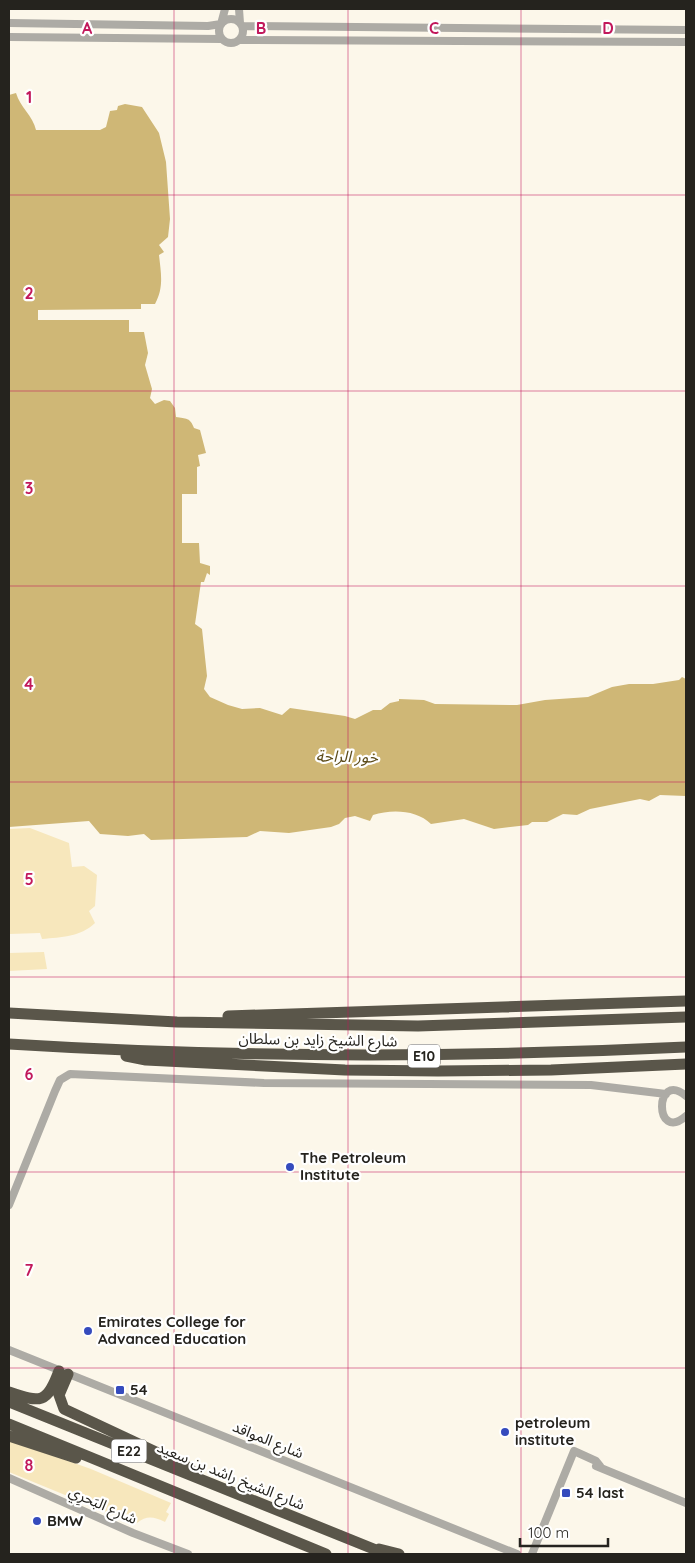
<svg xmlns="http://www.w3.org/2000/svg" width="695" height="1563" font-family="Quicksand,'Noto Sans Arabic',sans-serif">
<rect width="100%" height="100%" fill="#fcf7ea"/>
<path fill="#f7e7bc" d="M30,828L69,843L72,867L84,866L97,875L95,906L89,911L95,923C80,937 62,937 42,939L40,933L9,934V829Z
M44,952L47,969L9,971V953Z
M9,1440L91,1469L171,1503L166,1512L169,1514L165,1522C154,1517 147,1515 137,1523L131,1522L9,1472Z"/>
<path fill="#cfb776" d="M16,93C20,107 33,116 36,130H100L106,127L110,111L117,110L118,106L125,104L142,107L159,133L166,162L170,219L168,237L159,245L164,252L159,255C161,274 164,287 155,304H141V309L38,310V320H129V332H144L148,353L145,365L152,389L150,398L155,404L164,400L170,401L175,408L176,417C186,419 190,417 194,428L200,430L206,453L198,455L200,466L197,467V494H182V543H199L200,563L210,566V575L207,573L204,582H201L195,624L202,629L207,676L204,689L210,697L228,705L242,709L260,708L282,715L290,708L345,716L355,719L373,710H381L390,703L399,701V699L424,700L435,704L517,705L545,700L588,697L612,687L629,684H653L679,680L682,677L686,679V796L660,795L649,801L640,799L590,809L577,815L563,814L547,822H532L528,825L494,829L464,819L431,824C417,810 392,809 373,815L370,821L355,816L345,818L339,824L331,827L289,833L260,831L247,837L151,840L144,834L128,836L100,834L89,821L9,827V95Z"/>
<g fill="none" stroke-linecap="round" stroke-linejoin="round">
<path stroke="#adaba5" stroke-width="8" d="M239,9L240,23
M219 31a12 12 0 1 1 24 0a12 12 0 1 1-24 0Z
M9,23L208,26L221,24L225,9
M242,26L686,30
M9,37L222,39
M239,40L686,42
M686,1096C654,1069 654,1144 686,1116
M9,1205L55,1091L60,1080L70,1074L264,1083L591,1085L666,1094
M9,1350L517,1554
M596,1466L686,1503
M9,1478L133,1533L188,1554
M532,1554L574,1451L596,1461L600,1466"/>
<path stroke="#5a564a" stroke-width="11" d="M9,1013L177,1022L418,1026L686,1017
M228,1016L686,1001
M9,1044C235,1058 460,1058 686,1047
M126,1056L146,1060L345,1070L438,1071L551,1070L686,1064
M68,1374L59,1395L64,1409L190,1468
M9,1392C41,1403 47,1404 59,1371
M9,1402L386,1554
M9,1424L326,1554
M9,1436L76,1458
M379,1549L399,1554"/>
</g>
<path fill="none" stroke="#c2185b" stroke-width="1" stroke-opacity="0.55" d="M174,9V1554M348,9V1554M521,9V1554M9,195H686M9,391H686M9,586H686M9,782H686M9,977H686M9,1172H686M9,1368H686"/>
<g fill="#354bbd" stroke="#fff" stroke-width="2">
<circle cx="290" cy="1167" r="5"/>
<circle cx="88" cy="1331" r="5"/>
<rect x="115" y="1385" width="10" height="10" rx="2.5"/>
<circle cx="505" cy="1432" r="5"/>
<rect x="561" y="1488" width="10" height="10" rx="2.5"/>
<circle cx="37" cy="1521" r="5"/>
</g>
<g text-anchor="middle" stroke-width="4.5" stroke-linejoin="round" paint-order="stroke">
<g fill="#fff" stroke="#666562" stroke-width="1">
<rect x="408" y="1044.5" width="32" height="23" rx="4"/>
<rect x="111.5" y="1439.5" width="35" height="23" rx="4"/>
</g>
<g font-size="14" font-weight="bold" fill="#25231e">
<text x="424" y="1061">E10</text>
<text x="129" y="1456">E22</text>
</g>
<g font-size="15" fill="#25231e" stroke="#fff">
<text transform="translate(318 1040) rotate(1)" y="5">شارع الشيخ زايد بن سلطان</text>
<text transform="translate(268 1440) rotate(22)" y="5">شارع المواقد</text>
<text transform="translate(231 1476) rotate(22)" y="5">شارع الشيخ راشد بن سعيد</text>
<text transform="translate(103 1505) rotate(24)" y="5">شارع البَحرِي</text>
</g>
<g font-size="15" font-weight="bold" fill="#25231e" stroke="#fff" text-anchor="start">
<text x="300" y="1163">The Petroleum<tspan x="300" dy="17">Institute</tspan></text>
<text x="98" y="1327">Emirates College for<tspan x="98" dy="17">Advanced Education</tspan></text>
<text x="130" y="1395">54</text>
<text x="515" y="1428">petroleum<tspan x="515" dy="17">institute</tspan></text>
<text x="576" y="1498">54 last</text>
<text x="47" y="1526">BMW</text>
</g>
<g font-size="16" font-style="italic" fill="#5d4c1a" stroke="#fff">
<text transform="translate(347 756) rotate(1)" y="6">خور الراحة</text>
</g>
</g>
<g font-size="16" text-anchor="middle" font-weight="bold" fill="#c2185b" stroke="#fff" stroke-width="4.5" stroke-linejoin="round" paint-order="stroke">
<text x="87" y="34">A</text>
<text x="261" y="34">B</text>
<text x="434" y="34">C</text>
<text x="608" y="34">D</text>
<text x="29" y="103">1</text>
<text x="29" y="299">2</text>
<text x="29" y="494">3</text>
<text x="29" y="690">4</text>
<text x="29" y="885">5</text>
<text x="29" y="1080">6</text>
<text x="29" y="1276">7</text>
<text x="29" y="1471">8</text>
</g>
<rect width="695" height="1563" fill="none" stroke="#25231e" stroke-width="20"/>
<path d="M520 1538v8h88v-8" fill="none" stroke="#25231e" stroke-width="2.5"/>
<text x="528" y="1538" font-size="15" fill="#25231e" stroke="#ffffff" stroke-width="4" paint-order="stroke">100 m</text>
</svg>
